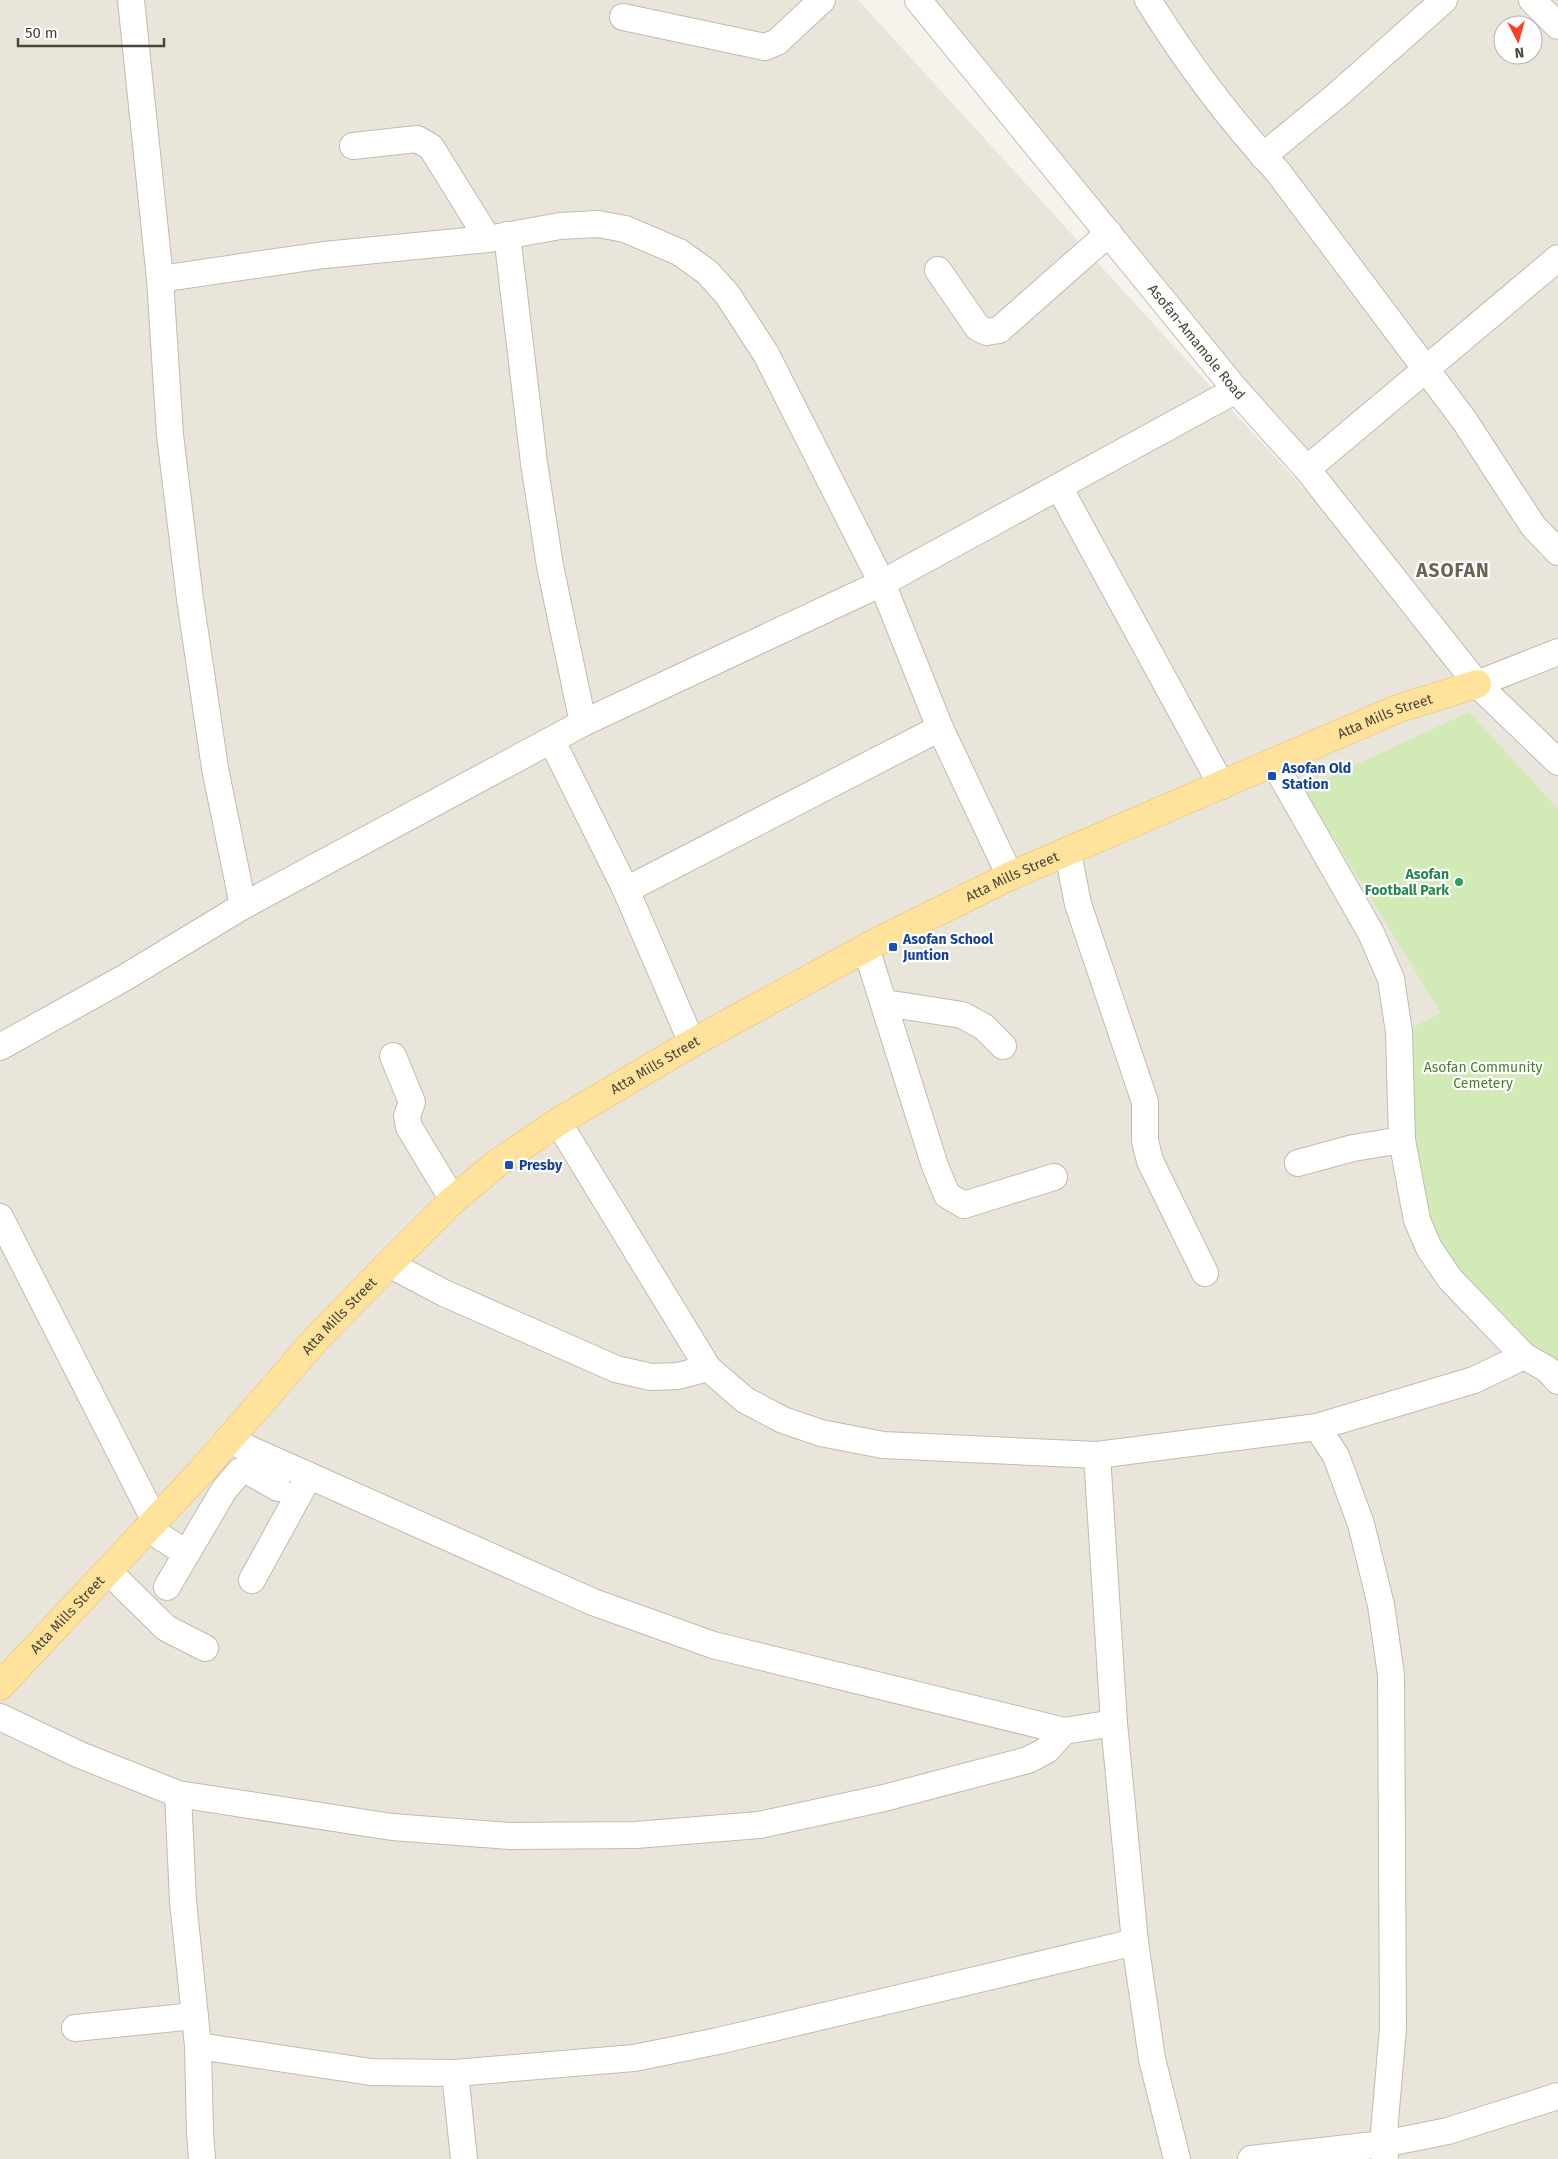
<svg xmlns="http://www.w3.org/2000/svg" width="1558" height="2159" font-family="'Fira Sans',sans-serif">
<rect width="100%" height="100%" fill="#f6f3ec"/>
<path fill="#eae5da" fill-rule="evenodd" d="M0,0H858L1558,767V2159H0Z
M918,0H1558V760ZM1503,25H1533V55H1503Z"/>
<path fill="#d2eab5" d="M1469,712L1558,809V1362L1527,1341L1453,1262L1427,1223L1412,1148L1407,1030L1441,1013L1304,789Z"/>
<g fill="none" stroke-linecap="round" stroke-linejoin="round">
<g stroke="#c2bbae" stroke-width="28">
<g id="minor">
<path d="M131,0L160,279L170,435L190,599L215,768L243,906"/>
<path id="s1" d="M918,0L1236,390L1307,469L1477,684L1558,762"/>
<path d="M1148,0C1186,61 1229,119 1278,172L1464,420L1533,526L1558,552"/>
<path d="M1532,0L1558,26"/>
<path d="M623,17L765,47L777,42L822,0"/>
<path d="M353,146L417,139L431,147L488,239"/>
<path d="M1263,156L1336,96L1444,0"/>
<path d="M507,235L534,463L550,566L583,723"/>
<path d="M938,270L978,328L987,332L999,330L1109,233"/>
<path d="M160,279L324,255L488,239L560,226L598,224L625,229L679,252L707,272L727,294L766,354L882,583L940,728L1010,876"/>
<path d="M1307,469L1558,258"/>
<path d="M1059,487L1222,786"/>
<path d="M1477,684L1558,652"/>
<path d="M552,741L626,890L692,1043"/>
<path d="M1274,763L1371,933L1391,979L1399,1032L1402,1140L1417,1220L1429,1248L1450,1279L1524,1356L1547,1369L1558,1381"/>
<path d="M1068,853L1078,904L1145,1102V1141L1150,1161L1205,1273"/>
<path d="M626,890L940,728"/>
<path d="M866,948L935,1166L947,1195L964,1205L1054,1177"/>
<path d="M885,1003L962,1015L984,1027L1003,1046"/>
<path d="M0,1047L124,978L243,906L583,723L882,583L1236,390"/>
<path d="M393,1056L412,1102L407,1116L409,1127L453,1200"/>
<path d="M558,1122L708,1368L745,1400L783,1420L821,1433L883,1445L1097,1455L1317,1427L1474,1380L1524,1356"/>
<path d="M1298,1163L1353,1148L1402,1140"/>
<path d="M0,1217L155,1521"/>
<path d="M389,1264L444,1293L616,1369L651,1377L678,1376L708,1368"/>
<path d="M1317,1427L1336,1456L1361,1524L1381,1605L1391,1675L1393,2028L1383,2144L1385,2159"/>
<path d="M229,1440L593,1602L713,1645L1064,1731L1114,1723"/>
<path d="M1097,1455L1114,1723L1135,1942L1152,2059L1177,2159"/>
<path d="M147,1528L186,1553"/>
<path d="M109,1572L166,1628L205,1648"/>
<path d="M252,1580L309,1476"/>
<path d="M167,1587L224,1490L240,1471H248L278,1488"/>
<path d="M0,1717L80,1755L178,1794L392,1827L510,1836L636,1835L759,1825L884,1798L1028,1760L1047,1750L1064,1731"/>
<path d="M178,1794L183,1901L198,2046L200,2132L202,2159"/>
<path d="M75,2028L195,2016"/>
<path d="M198,2046L371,2072L455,2073L634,2058L718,2041L1135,1942"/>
<path d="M455,2073L464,2159"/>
<path d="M1251,2159L1383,2144L1448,2131L1558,2096"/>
</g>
</g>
<g stroke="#e6c16a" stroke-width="29">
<g id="major">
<path id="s2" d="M0,1686L199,1474L318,1337L389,1264L453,1200L495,1165L558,1122L692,1043L873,944L1010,876L1397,709L1477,684"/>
</g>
</g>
<use href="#minor" stroke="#fff" stroke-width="26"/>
<use href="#major" stroke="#ffe39c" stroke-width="28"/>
</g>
<g fill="#1a4fb4" stroke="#fff" stroke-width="2">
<rect x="1267" y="771" width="10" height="10" rx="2.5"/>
<rect x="888" y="942" width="10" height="10" rx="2.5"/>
<rect x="504" y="1160" width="10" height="10" rx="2.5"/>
</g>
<circle fill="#2e9e5b" stroke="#fff" stroke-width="2" cx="1459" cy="882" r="5"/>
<g text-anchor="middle" stroke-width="4.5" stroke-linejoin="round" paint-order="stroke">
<g font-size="14" fill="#4b4439" stroke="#fff">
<text dy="5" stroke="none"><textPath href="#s1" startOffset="441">Asofan-Amamole Road</textPath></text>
<text dy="5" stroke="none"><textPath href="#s2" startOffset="1718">Atta Mills Street</textPath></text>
<text dy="5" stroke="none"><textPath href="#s2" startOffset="1312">Atta Mills Street</textPath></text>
<text dy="5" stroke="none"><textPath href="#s2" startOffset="908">Atta Mills Street</textPath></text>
<text dy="5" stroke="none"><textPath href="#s2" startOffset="502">Atta Mills Street</textPath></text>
<text dy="5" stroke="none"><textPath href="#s2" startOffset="98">Atta Mills Street</textPath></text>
</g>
<g font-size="14" font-weight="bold" fill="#164399" stroke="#fff" text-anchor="start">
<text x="1282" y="773">Asofan Old<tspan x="1282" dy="16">Station</tspan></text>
<text x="903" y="944">Asofan School<tspan x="903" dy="16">Juntion</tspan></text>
<text x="519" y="1170">Presby</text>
</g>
<g font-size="14" font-weight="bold" fill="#27864d" stroke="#fff" text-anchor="end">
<text x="1449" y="879">Asofan<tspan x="1449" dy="16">Football Park</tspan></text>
</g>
<g font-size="14" fill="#4a7f2a" stroke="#fff">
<text x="1483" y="1072">Asofan Community<tspan x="1483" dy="16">Cemetery</tspan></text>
</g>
<g font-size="19" font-weight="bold" letter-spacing="1" fill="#6e6250" stroke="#fff">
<text x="1453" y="577">ASOFAN</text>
</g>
</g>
<g transform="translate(1518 40) rotate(174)"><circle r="24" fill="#ffffff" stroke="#b7b4b0"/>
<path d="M0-4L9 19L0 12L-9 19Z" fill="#fc3f1d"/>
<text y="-8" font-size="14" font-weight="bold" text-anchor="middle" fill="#4b4439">N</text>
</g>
<path d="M18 38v8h146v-8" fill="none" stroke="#4b4439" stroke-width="2.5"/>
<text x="25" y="38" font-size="15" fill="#4b4439" stroke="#ffffff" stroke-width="4" paint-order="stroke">50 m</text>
</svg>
